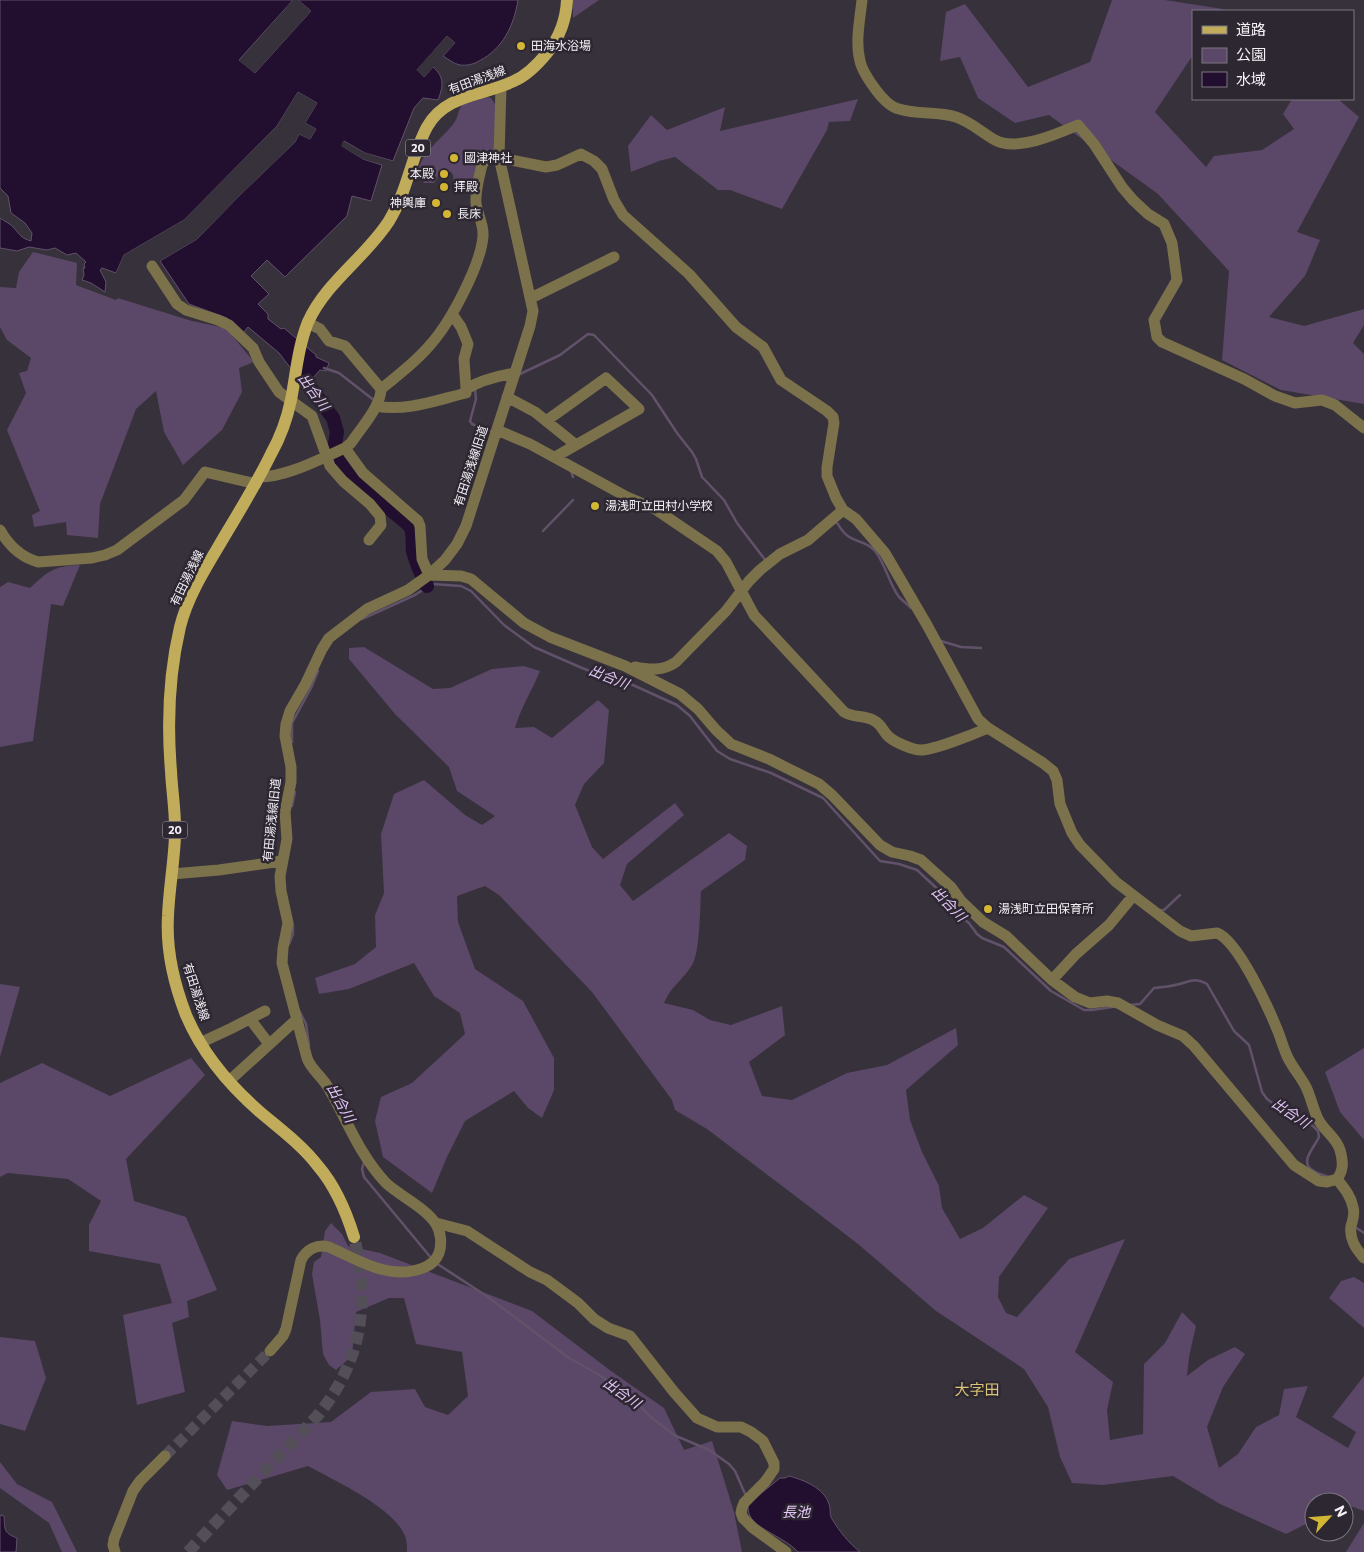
<svg xmlns="http://www.w3.org/2000/svg" width="1364" height="1552" font-family="Commissioner,'Noto Sans JP',sans-serif">
<rect width="100%" height="100%" fill="#37313b"/>
<path fill="#5b4767" d="M573,0H599L573,18Z
M1112,0H1165L1223,9L1222,11H1193V55L1155,112L1206,167L1214,156L1262,150L1294,129L1283,114L1292,99H1338L1359,117L1297,232L1320,240L1305,276L1269,317L1304,326L1364,309V325L1353,343L1364,354V404L1281,390L1222,360L1229,271L1158,194L1049,115L1015,123L978,98L960,57L940,61L946,12L965,4L1028,87L1090,62Z
M487,97L491,98L495,104L496,152L476,182L469,181L468,188L458,187L454,184L453,175L451,172L439,171L437,179L434,183H424L418,172C422,151 442,139 454,123C458,118 458,110 462,105Z
M858,99L850,121L829,122L827,130L782,209L730,190H718L675,157L659,161L631,172L628,146L651,115L667,130L725,107L720,131Z
M33,252L77,263L76,285L116,300L118,298L192,321L226,328L254,362L239,368L242,392L222,430L183,465L164,432L156,391L136,409L100,504L98,538L67,535L66,522L34,527L32,515L40,511L7,430L26,393L19,373L27,371L31,358L7,340L0,327V287L16,288L19,272Z
M80,565L63,606L51,604L33,741L0,747V587L8,582L30,588C48,571 54,566 80,565Z
M364,647L433,689L450,688L492,669L524,666L540,671C532,691 521,707 515,728L534,727L552,738L598,700L609,710L604,763L584,784L575,805L592,847L603,859L675,803L684,815L627,864L620,885L633,901L729,833L747,846L745,860L701,891C700,908 700,953 692,965C683,980 672,985 664,1003L693,1010L710,1020L731,1025L782,1006L785,1035L749,1062L762,1096L792,1100L847,1073L887,1065L956,1028L958,1045L906,1090L910,1120L922,1152L939,1186L942,1208L960,1239L983,1228L1024,1195L1048,1208L999,1277L998,1297L1006,1313L1017,1317L1069,1259L1125,1239L1075,1352L1113,1382L1107,1410L1110,1440L1143,1434L1144,1364L1165,1343L1182,1312L1196,1326L1189,1357L1187,1376L1208,1360L1235,1347L1245,1354L1223,1387L1207,1427L1219,1468L1238,1454L1256,1427L1279,1415L1284,1389L1308,1386L1296,1417L1348,1448L1356,1432L1332,1417L1364,1376V1511L1348,1505L1344,1506V1502H1314V1520L1286,1534L1220,1504L1173,1476L1103,1485L1072,1483L1060,1457L1048,1407L1024,1369L936,1311L858,1244L798,1198L707,1129L675,1110L672,1100L592,992L499,895L485,886L457,896L458,922L475,969L523,1001L554,1058V1090L542,1118L528,1108L514,1091L465,1121L447,1157L432,1193L383,1157L375,1121L381,1097L412,1083L465,1034L460,1013L434,996L414,963L349,989L319,994L315,978L355,964L376,947L375,915L384,893L381,834L394,794L424,780L465,815L482,825L495,816L457,791L449,767L395,714L349,659V648Z
M0,984L20,987L0,1057Z
M1364,1048V1140L1340,1112L1325,1072Z
M191,1058L205,1075L126,1159L134,1201L186,1217L217,1290L187,1301L189,1317L172,1323L185,1392L137,1405L123,1315L172,1303L160,1264L89,1251V1225L101,1201L68,1179L8,1173L0,1177V1083L42,1063L110,1096Z
M331,1223L342,1234L348,1246L380,1253L532,1311L611,1371L664,1408L684,1450L712,1441L734,1512L742,1552H407C407,1547 407,1541 405,1536C393,1507 335,1481 308,1466L227,1490L217,1475L232,1421L267,1426L331,1422L371,1392L415,1389L425,1407L448,1415L468,1396L462,1352L416,1344L404,1298H389L356,1312L352,1356L336,1370L329,1365L323,1354L320,1320L312,1274L314,1262L321,1257L325,1231Z
M1354,1277L1364,1283V1328L1329,1298L1341,1281Z
M0,1337L35,1341L46,1378L25,1431L0,1424Z
M0,1462L17,1484L52,1502L77,1552H62L49,1523L0,1488Z
M1364,1523V1552H1346Z"/>
<path fill="#220e2e" stroke="#61526a" d="M0,0H293L239,60L255,73L311,11L298,0H518C514,25 503,49 479,61C474,64 467,66 460,65C454,64 448,59 443,56L455,43L447,36L417,70L424,77L433,67C445,77 443,87 438,100L423,98L414,108L393,161L365,153L344,141L342,146L363,159L382,165L371,201L352,196L347,216L285,277L267,260L251,276L269,294L258,304L268,314V319L281,329L284,328L316,355V357L329,363L326,371L320,370L305,387L279,353L248,327L243,333L227,318L189,304L160,261L197,239L240,195L295,142L299,134L310,139L316,129L305,123L317,103L298,92L277,126L184,220L124,255L116,273L102,268L100,270L106,282L105,292L91,283L82,280L84,275L83,268H85L84,264L86,262L76,253L67,255L55,248L47,250L29,247L17,251L0,248V218C4,221 11,224 14,228C20,235 21,238 31,241L32,233L25,223L11,213L8,196L0,188Z
M789,1476C804,1480 824,1488 829,1504C831,1509 829,1514 832,1519C840,1532 848,1542 860,1552H798C786,1538 756,1529 750,1516C748,1512 748,1508 748,1504L780,1478H785Z
M0,1515L4,1516C5,1529 3,1533 17,1538L16,1552H0Z"/>
<path fill="#37313b" fill-rule="evenodd" d="M293,0H298L311,11L255,73L239,61ZM296,0L307,11L255,69L243,60Z
M447,36L455,43L441,58V54L452,43L448,39L420,70L424,74L432,65H435L424,77L416,70Z
M298,92L317,103L305,123L316,129L310,139L299,134L295,142L240,195L197,239L160,261L159,259L196,237L238,193L293,140L297,132L309,136L313,130L304,125L302,123L314,104L299,95L279,128L186,221L126,256L118,275L115,276L124,255L184,220L277,126Z
M343,141L365,153L395,162L393,164L365,155L345,144L364,157L383,162L384,165L363,159L341,146Z"/>
<g fill="none" stroke-linecap="round" stroke-linejoin="round">
<path stroke="#61526a" stroke-width="2.5" d="M324,368L339,373L375,401
M518,375L560,355L588,334L594,335L652,395L677,433L692,452L696,459L702,477L724,500L737,523L766,561
M475,389L476,399L470,421L472,424L493,432
M571,471L573,477
M835,522L838,524C850,546 863,537 875,551C886,565 889,584 899,597C903,601 907,604 911,608
M543,531L573,500
M362,619L415,595L432,584L461,586L471,591L504,625L534,647L582,668L603,676L624,681L677,705L690,716L717,751L730,759L771,773L823,798L880,861L899,864L917,870L945,896L954,912L969,923L977,934L982,938L1004,947L1051,991L1084,1010H1092L1112,1007
M941,641L961,647L981,648
M292,742V723L311,688L318,671
M292,806L295,792
M1160,910H1164L1180,895
M289,944L293,934V925
M1130,1005L1140,1004L1154,988C1161,987 1168,987 1175,985C1189,983 1192,976 1207,984L1234,1031L1249,1045L1262,1092L1267,1099L1275,1105L1284,1108L1298,1121L1310,1124L1314,1127L1318,1131L1319,1137C1314,1148 1298,1163 1314,1171C1318,1174 1324,1175 1329,1177
M300,1012L306,1024L309,1045
M364,1162L362,1169L364,1177L432,1259
M1355,1227L1364,1233
M436,1263L488,1297L569,1358L601,1376L629,1396L652,1418L674,1435L709,1450L729,1464L735,1471L746,1496"/>
<path stroke="#220e2e" stroke-width="14" d="M298,371L333,418L337,432L335,444L337,454L355,480L410,526C414,534 412,542 413,551C416,564 421,574 427,586"/>
<path stroke="#534e57" stroke-width="11" stroke-dasharray="11 5.5" stroke-linecap="butt" d="M165,1456L270,1351"/>
<path stroke="#534e57" stroke-width="12" stroke-dasharray="12 6" stroke-linecap="butt" d="M188,1552C216,1522 245,1492 274,1461C288,1446 304,1431 318,1415C362,1361 370,1303 354,1237"/>
<path stroke="#7b714b" stroke-width="11" d="M862,0C860,19 855,42 860,61C862,71 870,82 876,90C882,98 890,107 899,109C918,115 938,111 956,117C971,122 981,132 995,140C1016,152 1057,134 1078,125L1094,144L1122,187L1133,200L1148,214L1164,224L1172,243L1177,280L1154,320L1157,337L1162,342L1244,379L1275,396L1295,403L1322,400L1335,405L1364,428
M152,266L177,304L186,310L218,320L229,325L253,348L259,362L279,392L312,416L330,466L343,481L370,504L380,516L381,525L369,540
M531,298L614,257
M452,314L461,327L468,344L464,359L466,389
M308,323L320,329L329,341L345,346L381,389
M507,397L535,412L576,445L555,457
M376,406C406,412 437,400 466,393V389C481,380 497,376 515,373
M546,421L606,378L639,409L576,445
M497,430L530,444L627,497L655,509L717,551L726,562L754,615L844,712C853,718 864,715 873,720C883,725 882,731 889,737C895,742 912,750 921,750C934,750 974,734 988,728
M259,477C287,477 320,459 345,448L351,443C361,428 381,406 381,389C398,375 416,362 430,345C450,323 481,265 483,236C484,224 477,214 476,203C475,191 479,177 482,165C485,160 489,156 496,157L546,167L557,165L581,154L594,161L602,169L614,200L623,215L689,274L736,327L763,347L781,380L827,411L833,417L834,423L827,467V476L836,498L843,510L856,519L885,553L927,625L978,719L988,728L1043,763L1053,771L1057,780L1060,804L1072,833L1080,845L1116,882L1180,931L1191,936L1217,933C1238,941 1268,1007 1277,1029C1281,1038 1283,1048 1288,1058C1293,1068 1301,1077 1306,1087C1311,1097 1313,1109 1318,1119C1324,1131 1336,1137 1340,1150C1343,1161 1344,1170 1337,1179L1327,1182L1319,1181L1294,1165L1194,1046L1183,1036L1157,1025L1118,1003L1107,1001L1090,1003L1075,997L1052,980L1006,936L983,922L961,901L951,887L921,860L910,856L892,852L880,845L832,795L819,784L769,759L731,744L716,730L698,709L680,694L625,666L550,637L524,623L471,579L461,576L429,575L422,559L420,526L418,521L363,473L345,448
M0,530C9,546 20,557 38,562L92,558L105,555L117,550L184,500L205,472L256,484
M635,667C650,670 663,671 676,662L726,611L749,581L760,570L780,554L808,540L843,510
M172,874L219,870L282,861
M1052,980L1076,954L1109,925L1133,896
M250,1019L269,1044
M200,1043L232,1028L265,1011
M229,1081L296,1020
M1337,1179C1344,1188 1351,1196 1353,1207C1355,1213 1353,1220 1351,1226C1349,1239 1356,1249 1364,1258
M436,1223L467,1231L530,1272L547,1280L578,1303L594,1319L608,1328L630,1336L674,1392L697,1418L717,1427H741L751,1432L763,1441L774,1463V1469L765,1482L744,1503L742,1508L741,1513L743,1518L753,1528L786,1552
M270,1351L283,1336L286,1329L301,1260C307,1249 317,1244 329,1247C358,1260 390,1281 423,1268C431,1265 436,1261 439,1253C442,1244 441,1232 436,1224C426,1208 400,1196 386,1183C360,1156 347,1120 329,1089C323,1077 311,1070 307,1058L282,963L283,948L288,923L281,891L280,876L287,839L285,812L291,782V767L285,736L286,724L290,711L305,685L322,649L329,638L367,609L408,590L429,575L445,560L457,544L466,526L530,326L533,311L499,157L501,87
M115,1552L113,1545L114,1539L133,1491L140,1481L165,1456"/>
<path stroke="#c1ac5b" stroke-width="12" d="M354,1237C346,1211 336,1187 318,1166C302,1145 280,1129 260,1112C229,1085 202,1053 186,1015C174,984 166,949 168,916C169,889 174,863 175,836C176,814 172,793 171,771C167,723 169,674 180,627C187,599 202,574 217,549C235,518 255,487 271,454C280,438 287,419 291,400C296,374 298,347 308,322C326,282 366,257 389,221C408,190 411,157 427,127C445,94 484,96 514,81C528,75 538,64 547,53C560,37 566,21 567,0"/>
</g>
<g fill="#d4b635" stroke="#2d2731" stroke-width="2">
<circle cx="521" cy="46" r="5"/>
<circle cx="454" cy="158" r="5"/>
<circle cx="444" cy="174" r="5"/>
<circle cx="444" cy="187" r="5"/>
<circle cx="436" cy="203" r="5"/>
<circle cx="447" cy="214" r="5"/>
<circle cx="595" cy="506" r="5"/>
<circle cx="988" cy="909" r="5"/>
</g>
<g text-anchor="middle" stroke-width="5" stroke-linejoin="round" paint-order="stroke">
<g fill="#2d2731" stroke="#b8b4bb" stroke-width="1">
<rect x="405.5" y="139.5" width="25" height="17" rx="4"/>
<rect x="162.5" y="821.5" width="25" height="17" rx="4"/>
</g>
<g font-size="11" font-weight="bold" fill="#f4f0f6">
<text x="418" y="152">20</text>
<text x="175" y="834">20</text>
</g>
<g font-size="12" fill="#f4f0f6" stroke="#2d2731" text-anchor="start">
<text x="531" y="50">田海水浴場</text>
<text x="464" y="162">國津神社</text>
<text x="434" y="178" text-anchor="end">本殿</text>
<text x="454" y="191">拝殿</text>
<text x="426" y="207" text-anchor="end">神輿庫</text>
<text x="457" y="218">長床</text>
<text x="605" y="510">湯浅町立田村小学校</text>
<text x="998" y="913">湯浅町立田保育所</text>
</g>
<g font-size="12" fill="#f4f0f6" stroke="#2d2731">
<text transform="translate(477 80) rotate(-20)" y="4">有田湯浅線</text>
<text transform="translate(471 466) rotate(-72)" y="4">有田湯浅線旧道</text>
<text transform="translate(187 578) rotate(-64)" y="4">有田湯浅線</text>
<text transform="translate(272 820) rotate(-84)" y="4">有田湯浅線旧道</text>
<text transform="translate(196 992) rotate(72)" y="4">有田湯浅線</text>
</g>
<g font-size="14" font-style="italic" fill="#e4c6f7" stroke="#2d2731">
<text transform="translate(314 392) rotate(54)" y="5">出合川</text>
<text transform="translate(609 677) rotate(22)" y="5">出合川</text>
<text transform="translate(949 904) rotate(46)" y="5">出合川</text>
<text transform="translate(341 1103) rotate(61)" y="5">出合川</text>
<text transform="translate(1291 1113) rotate(34)" y="5">出合川</text>
<text transform="translate(622 1393) rotate(35)" y="5">出合川</text>
<text x="796" y="1517">長池</text>
</g>
<g font-size="15" fill="#d9c477" stroke="#2d2731">
<text x="977" y="1395">大字田</text>
</g>
</g>
<rect x="1192" y="10" width="162" height="90" fill="#2d2731" stroke="#7d7780"/>
<rect x="1202" y="26" width="25" height="8" fill="#c1ac5b" stroke="#7d7780"/>
<text x="1236" y="35" font-size="15" fill="#f4f0f6">道路</text>
<rect x="1202" y="48" width="25" height="15" fill="#5b4767" stroke="#7d7780"/>
<text x="1236" y="60" font-size="15" fill="#f4f0f6">公園</text>
<rect x="1202" y="72" width="25" height="15" fill="#220e2e" stroke="#7d7780"/>
<text x="1236" y="85" font-size="15" fill="#f4f0f6">水域</text>
<g transform="translate(1329 1517) rotate(64)"><circle r="24" fill="#2d2731" stroke="#7d7780"/>
<path d="M0-4L9 19L0 12L-9 19Z" fill="#d4b635"/>
<text y="-8" font-size="14" font-weight="bold" text-anchor="middle" fill="#f4f0f6">N</text>
</g>
</svg>
